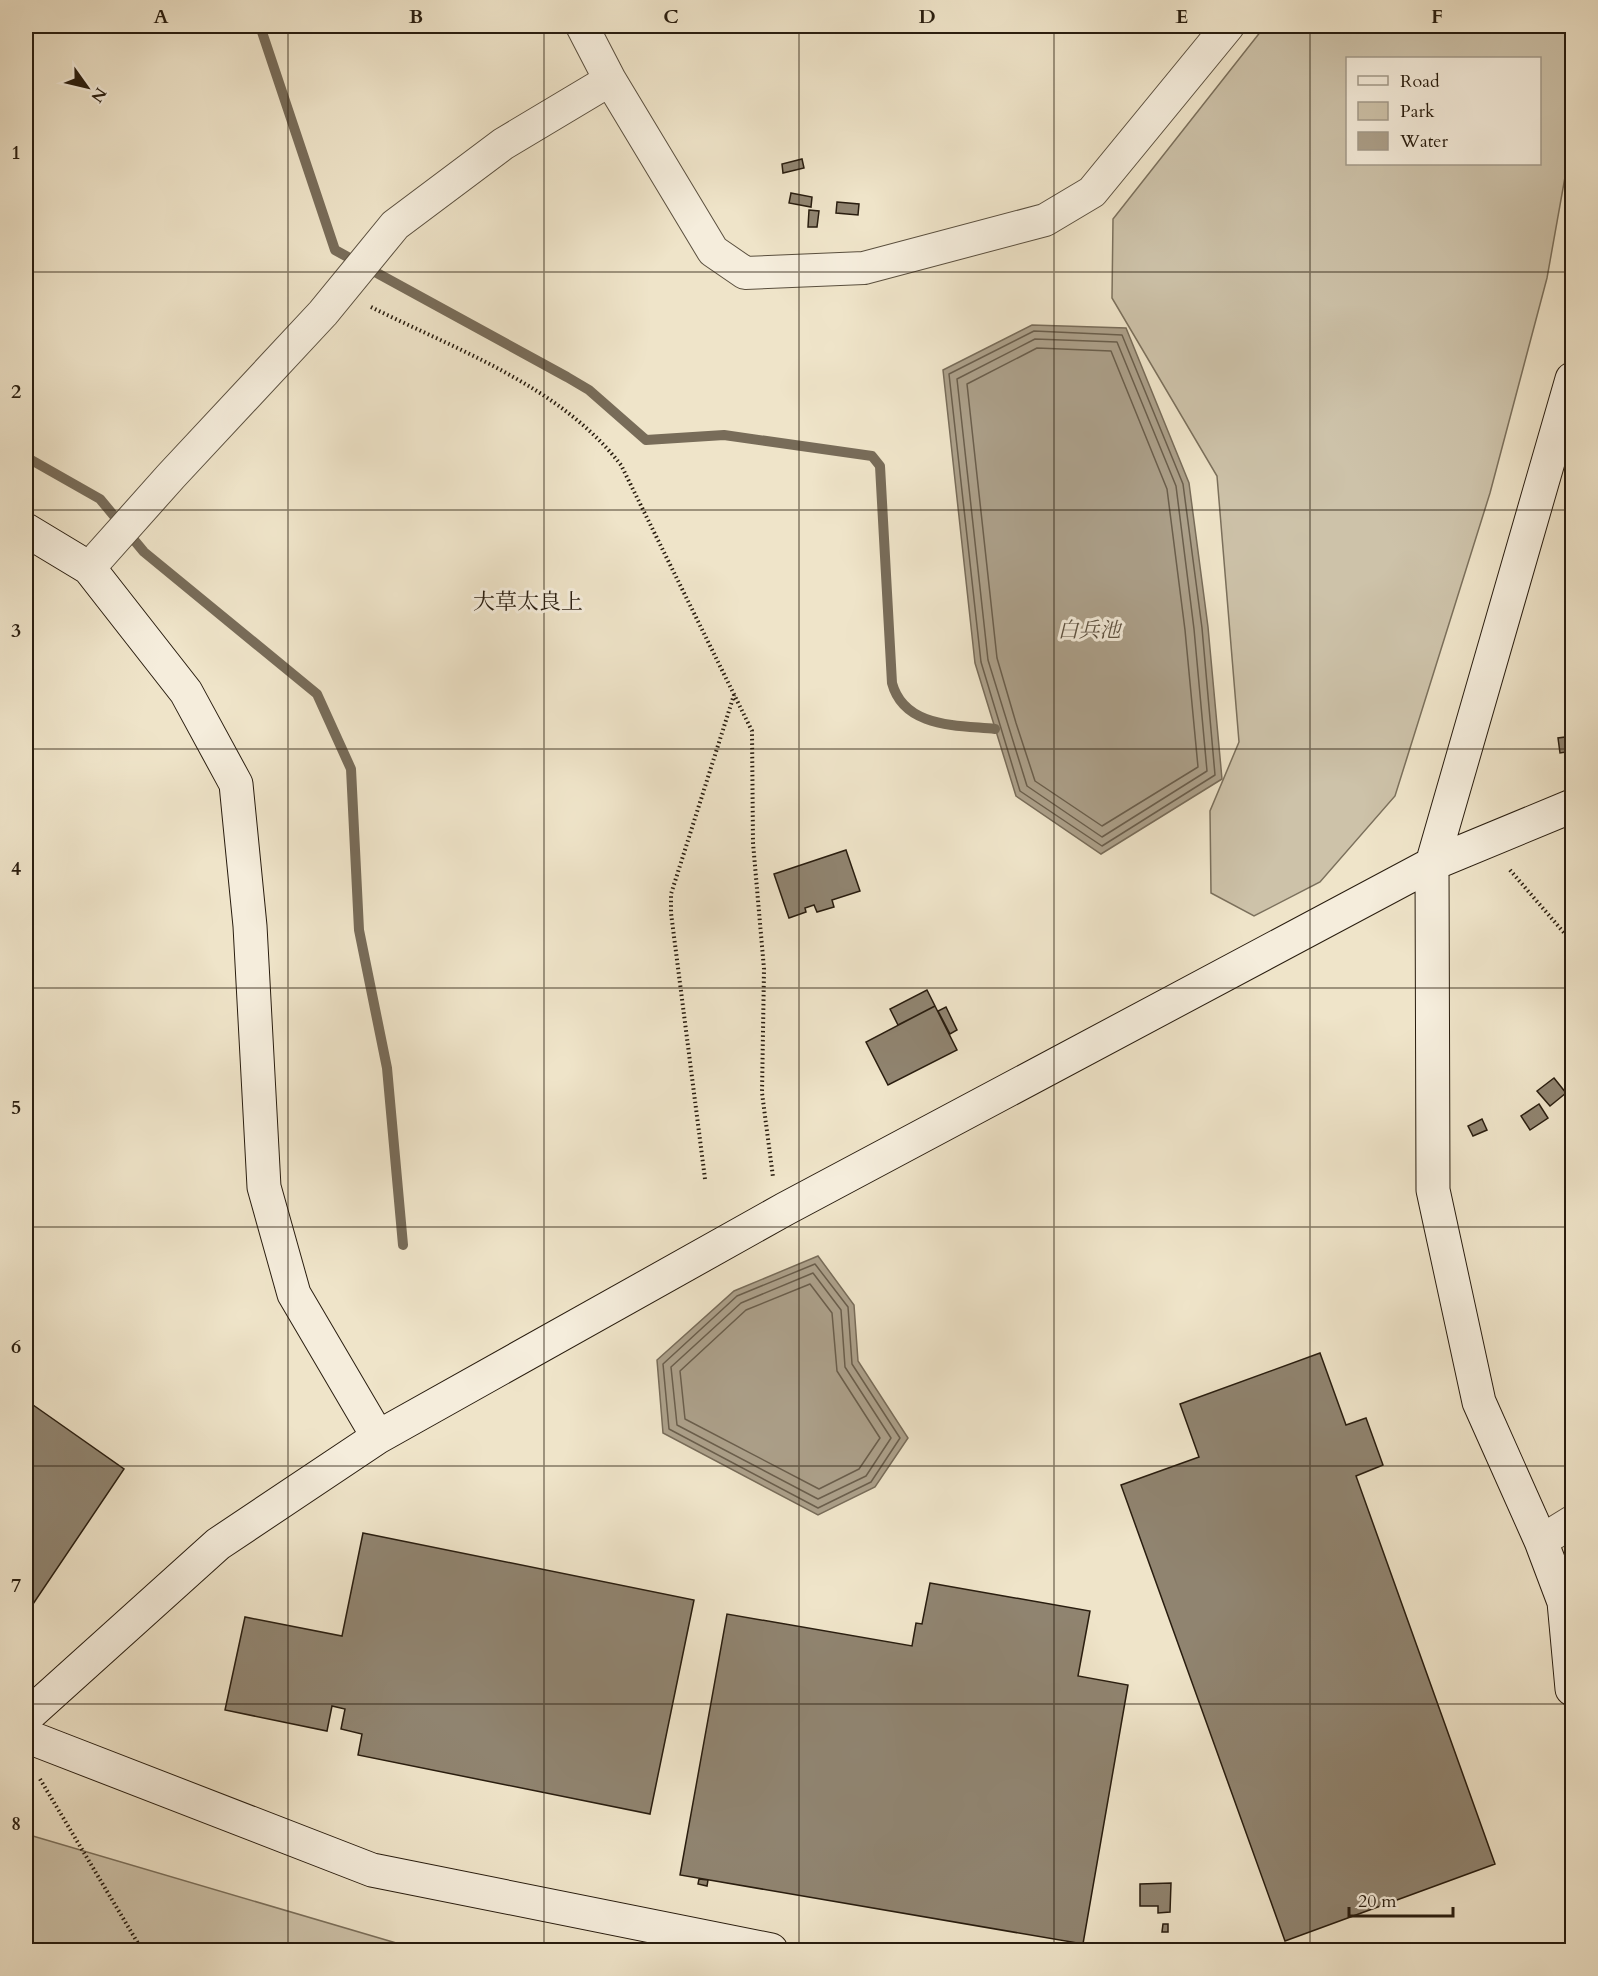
<svg xmlns="http://www.w3.org/2000/svg" width="1598" height="1976" font-family="Cardo,'Noto Serif JP',serif">
<rect width="100%" height="100%" fill="#efe4c9"/>
<filter id="stains"><feTurbulence type="fractalNoise" baseFrequency=".00333" numOctaves="4"/><feColorMatrix values="0 0 0 0 .2 0 0 0 0 .09 0 0 0 0 .02 0 0 0 .5 -.17"/></filter>
<radialGradient id="worn" r=".72"><stop offset=".6" stop-color="#630" stop-opacity="0"/><stop offset="1" stop-color="#630" stop-opacity=".3"/></radialGradient>
<path fill="#cdc2a9" stroke="#7b705c" stroke-width="1.5" fill-rule="evenodd" d="M1265,26H1572V138L1547,278L1490,493L1395,796L1320,882L1254,916L1211,893L1210,811L1239,742L1217,476L1112,298L1113,219ZM1348,58H1540V164H1348Z
M26,1834L420,1950H26Z"/>
<path fill="#aca08a" stroke="#786c59" stroke-width="1.5" d="M1032,325L1126,328L1189,483L1208,627L1222,779L1101,854L1016,796L975,663L943,370Z
M818,1256L854,1305L858,1361L908,1438L875,1487L818,1515L663,1433L657,1360L734,1291Z"/>
<g fill="none" stroke-linecap="round" stroke-linejoin="round">
<path stroke="#6a5e4c" stroke-width="1.5" d="M1034,331L1122,335L1183,484L1202,628L1215,775L1102,846L1020,791L981,662L949,374Z
M1035,339L1117,342L1176,486L1194,629L1207,771L1102,837L1027,786L988,660L957,379Z
M1037,348L1111,351L1167,489L1185,630L1198,767L1102,826L1035,781L1016,723L997,658L967,384Z
M815,1264L848,1307L852,1364L900,1438L871,1482L818,1508L669,1429L663,1364L737,1296Z
M813,1273L841,1310L845,1367L891,1438L866,1476L818,1499L677,1425L671,1367L741,1303Z
M810,1284L832,1313L837,1371L880,1438L859,1469L819,1489L685,1419L680,1371L746,1310Z"/>
<path stroke="#786c59" stroke-width="10" d="M260,26L335,250L567,377L589,390L646,440L724,435L872,456L880,466L892,683C904,728 957,725 995,729
M26,28L30,26
M26,457L100,499L144,552L317,694L351,769L359,930L387,1068L403,1245"/>
</g>
<path fill="#908470" stroke="#291d0f" stroke-width="1.5" d="M802,159L804,168L783,173L782,164Z
M791,193L812,197L811,207L789,203Z
M837,202L859,204L858,215L836,213Z
M809,210L819,211L817,227H808Z
M1572,736V751L1560,753L1558,738Z
M846,850L860,891L832,900L834,907L817,912L814,905L805,908L806,912L789,918L774,874Z
M927,990L935,1006L898,1025L890,1009Z
M935,1006L957,1050L888,1085L866,1042Z
M946,1007L957,1030L950,1034L938,1011Z
M1554,1078L1566,1093L1550,1106L1537,1091Z
M1572,1090V1102L1567,1095Z
M1539,1104L1548,1118L1530,1130L1521,1116Z
M1482,1119L1487,1130L1473,1136L1468,1126Z
M1320,1353L1346,1425L1366,1418L1383,1465L1356,1476L1495,1864L1285,1941L1121,1485L1199,1457L1180,1404Z
M26,1400L124,1469L29,1610L26,1608Z
M363,1533L694,1600L650,1814L358,1755L362,1734L341,1729L345,1709L332,1706L327,1731L225,1710L245,1617L342,1636Z
M930,1583L1090,1611L1078,1676L1128,1685L1083,1944L680,1875L727,1614L912,1646L916,1623L922,1624Z
M699,1879L708,1880L707,1886L698,1884Z
M1171,1883L1170,1912L1158,1913V1906H1140V1884Z
M1163,1924H1168V1932H1162Z"/>
<g fill="none" stroke-linecap="round" stroke-linejoin="round">
<g stroke="#5a4f3e" stroke-width="34">
<path id="street" d="M582,26L610,80L713,251L745,273L864,268L1045,220L1092,192L1228,26
M89,568L171,476L323,313L395,225L503,144L610,80
M1541,1541L1572,1522"/>
</g>
<g stroke="#291d0f" stroke-width="35">
<path id="secondary" d="M1572,379L1432,864L1433,1190L1479,1402L1541,1541L1564,1602L1572,1689
M26,530L89,568L186,692L236,784L250,926L264,1187L294,1294L378,1437
M26,1717L218,1544L378,1437L785,1209L1432,864L1572,806
M26,1736L372,1870L771,1950"/>
</g>
<path stroke="#291d0f" stroke-width="4" stroke-dasharray="1.5 3" stroke-linecap="butt" d="M371,307C457,350 560,386 621,465L752,731L753,843L764,969L762,1093L773,1177
M1510,870L1572,942
M705,1179L671,913V894L734,695
M40,1779L142,1950"/>
<use href="#street" stroke="#f5eddc" stroke-width="32"/>
<use href="#secondary" stroke="#f5eddc" stroke-width="33"/>
</g>
<path fill="none" stroke="#291d0f" stroke-width="1.5" stroke-opacity="0.55" d="M288,26V1950M544,26V1950M799,26V1950M1054,26V1950M1310,26V1950M26,272H1572M26,510H1572M26,749H1572M26,988H1572M26,1227H1572M26,1466H1572M26,1704H1572"/>
<g text-anchor="middle" stroke-width="6" stroke-linejoin="round" paint-order="stroke">
<g font-size="21" font-style="italic" fill="#5d5140" stroke="#f5eddc">
<text x="1089" y="637">白兵池</text>
</g>
<g font-size="22" fill="#291d0f" stroke="#f5eddc">
<text x="528" y="609">大草太良上</text>
</g>
</g>
<rect width="1598" height="1976" fill="none" stroke="#efe4c9" stroke-width="66"/>
<rect x="1346" y="57" width="195" height="108" fill="#f5eddc" stroke="#a39a8a" stroke-width="1.5"/>
<rect x="1358" y="76" width="30" height="9" fill="#f5eddc" stroke="#a39a8a" stroke-width="1.5"/>
<text x="1400" y="87" font-size="18" fill="#291d0f">Road</text>
<rect x="1358" y="102" width="30" height="18" fill="#cdc2a9" stroke="#a39a8a" stroke-width="1.5"/>
<text x="1400" y="117" font-size="18" fill="#291d0f">Park</text>
<rect x="1358" y="132" width="30" height="18" fill="#aca08a" stroke="#a39a8a" stroke-width="1.5"/>
<text x="1400" y="147" font-size="18" fill="#291d0f">Water</text>
<g transform="translate(87 87) rotate(124)" stroke="#f5eddc" stroke-width="4.5" paint-order="stroke">
<path d="M0-4.5L10 22L0 15L-10 22Z" fill="#291d0f"/>
<text y="-9" font-size="16" font-weight="bold" text-anchor="middle" fill="#291d0f">N</text>
</g>
<path d="M1349 1907v9h104v-9" fill="none" stroke="#291d0f" stroke-width="3"/>
<text x="1358" y="1907" font-size="18" fill="#291d0f" stroke="#f5eddc" stroke-width="4.5" paint-order="stroke">20 m</text>
<rect x="33" y="33" width="1532" height="1910" fill="none" stroke="#291d0f" stroke-width="2"/>
<g font-size="20" text-anchor="middle" font-weight="bold" fill="#291d0f">
<text x="161" y="23">A</text>
<text x="416" y="23">B</text>
<text x="671" y="23">C</text>
<text x="927" y="23">D</text>
<text x="1182" y="23">E</text>
<text x="1437" y="23">F</text>
<text x="16" y="159">1</text>
<text x="16" y="398">2</text>
<text x="16" y="637">3</text>
<text x="16" y="875">4</text>
<text x="16" y="1114">5</text>
<text x="16" y="1353">6</text>
<text x="16" y="1592">7</text>
<text x="16" y="1830">8</text>
</g>
<rect width="100%" height="100%" filter="url(#stains)"/>
<rect width="100%" height="100%" fill="url(#worn)"/>
</svg>
